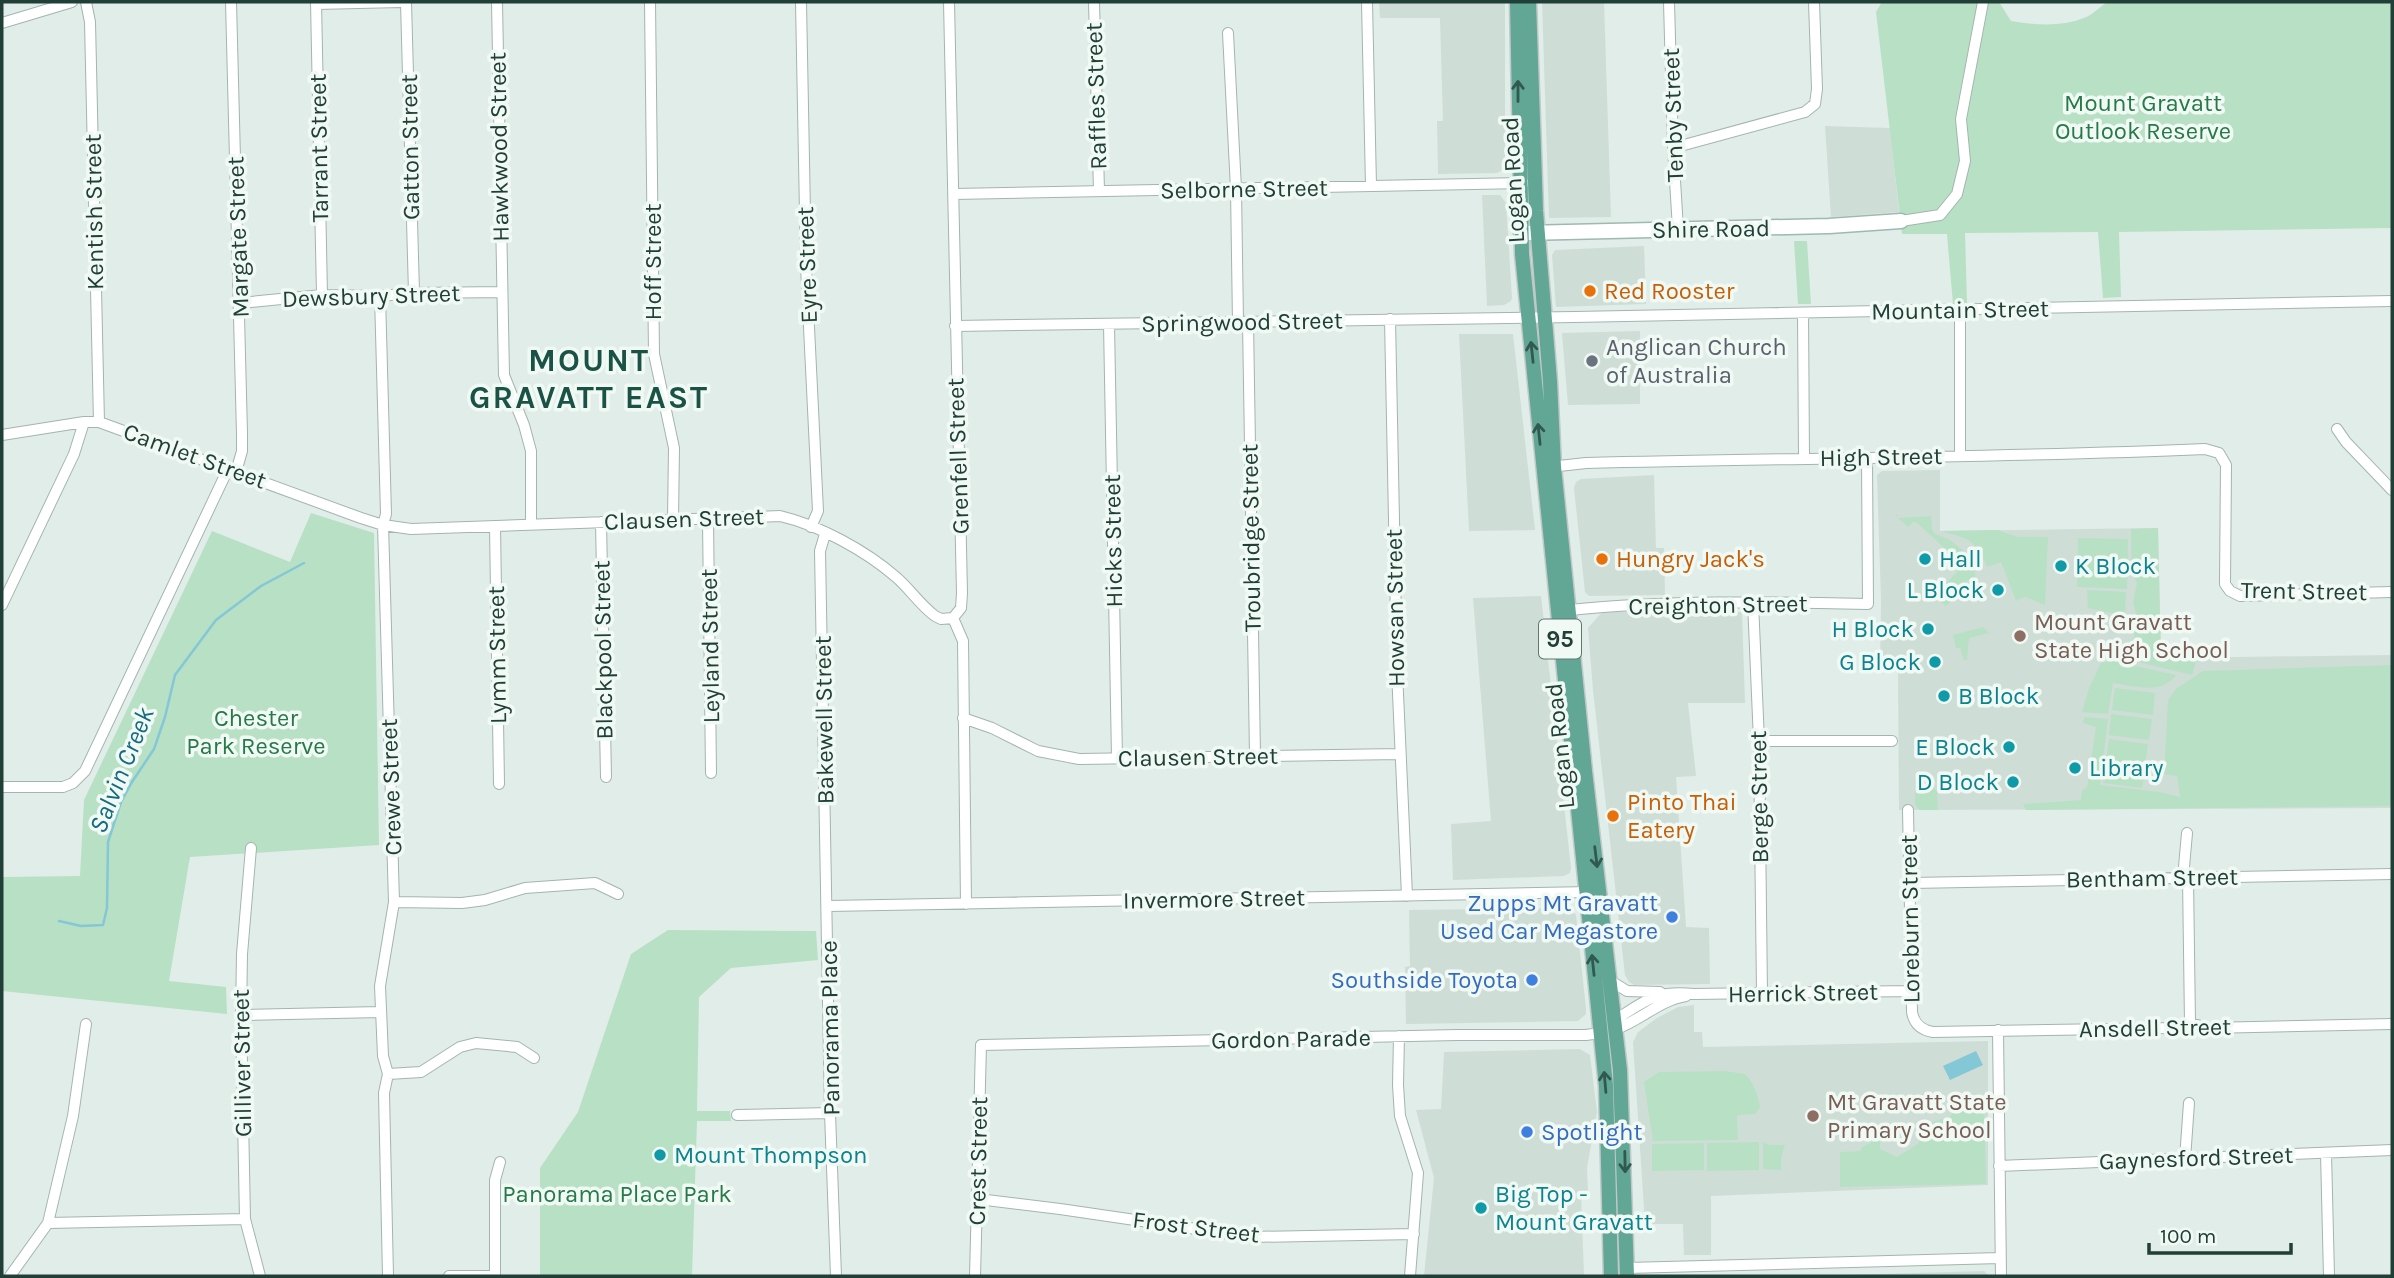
<svg xmlns="http://www.w3.org/2000/svg" width="2394" height="1278" font-family="Karla,sans-serif">
<rect width="100%" height="100%" fill="#e1ede8"/>
<path fill="#cfddd7" d="M1379,2H1505V165L1501,171L1497,173L1438,174L1437,121H1443L1440,18H1380Z
M1542,2H1604L1611,217L1549,218Z
M1825,126L1890,128L1899,212L1831,217Z
M1482,195H1500L1506,203L1512,298L1511,301L1504,305L1487,306Z
M1644,246L1646,304L1556,307L1552,255L1555,250Z
M1640,331V404L1568,405L1562,333Z
M1459,334H1513L1535,530L1469,531Z
M1940,470V531L2158,528L2161,658L2392,655V808L1899,810L1898,670H1880L1881,601L1877,475L1882,471Z
M1654,475L1656,548H1664L1665,595L1589,596L1585,592L1574,488L1576,482L1581,479Z
M1541,596L1571,868L1570,873L1564,876L1453,880L1451,824L1491,821L1473,598Z
M1602,612H1742L1745,703H1688L1696,776L1676,777L1686,927L1709,928L1710,984L1634,985L1629,982L1625,975L1593,690L1588,628Z
M1570,908L1576,915L1586,1009V1014L1578,1021L1406,1024L1405,967L1410,966L1409,910Z
M1694,1005V1032H1702L1703,1047L1988,1041V1185L1711,1196V1255H1684L1683,1224H1645L1633,1042L1638,1032L1657,1018L1678,1007Z
M1580,1049L1590,1055L1597,1112L1587,1168L1588,1192L1581,1193L1584,1276H1424L1434,1178L1416,1110L1441,1109L1444,1052Z
M1984,1271L1989,1276H1809Z"/>
<path fill="#b8e0c4" d="M1882,2H1999L2011,21C2035,25 2061,27 2084,18C2092,15 2100,7 2107,2H2392V228L2119,232L2121,297L2103,298L2098,232L1965,233L1967,303L1953,304L1947,234H1902L1876,12Z
M1794,241H1807L1811,304H1798Z
M311,513L374,533L379,845L190,857L169,981L226,987L227,1014L2,991V877L80,876L84,800L212,531L290,562Z
M1897,514L1898,518L1931,516L1932,530L1935,534L1950,540L1972,558L1976,579L1983,590L1970,579L1960,587V593L1946,606L1934,597L1963,565L1916,522H1913L1908,527L1896,516Z
M2158,528L2161,658H2197L2192,675L2113,656L2129,647L2134,637L2136,613L2133,603L2137,583L2132,572L2131,529Z
M1998,530L2017,537H2048L2045,605L2025,597L2016,601L2001,562L1987,567C1977,539 1967,538 1940,531Z
M2078,538L2128,539L2127,589L2077,587Z
M2087,590L2126,592L2125,616L2088,608Z
M1983,627L1989,633L1969,638L1967,660H1964L1960,648H1956L1953,635Z
M2112,661L2176,675C2162,695 2133,686 2113,683L2108,714L2082,712L2089,688L2101,663Z
M2392,665V806L2026,810L2023,804L2081,800L2082,790L2087,788L2096,727L2083,723L2084,717L2108,719L2100,785L2160,792L2180,797L2177,776L2164,774L2168,700L2176,689L2203,671Z
M2115,688L2155,693L2153,715L2112,710Z
M2111,714L2152,719L2149,740L2109,735Z
M2109,739L2148,744L2145,766L2106,760Z
M2106,761L2145,767L2142,788L2103,783Z
M1925,777L1937,792L1938,810H1920L1915,805V779Z
M668,930L816,931L818,960L731,968L699,997L697,1111H730L731,1121H697L692,1276H540V1168L578,1112L631,954Z
M1724,1071L1745,1074C1754,1083 1758,1095 1760,1107L1755,1114L1737,1115L1738,1140L1653,1141L1644,1082L1659,1072Z
M1964,1094L1984,1097L1986,1184L1840,1187V1152L1860,1151L1862,1147L1880,1138V1149L1897,1157L1919,1143V1127L1951,1116L1955,1100Z
M1759,1142V1170L1707,1171V1143Z
M1763,1142L1769,1145H1785L1781,1158V1170L1763,1169Z
M1704,1143V1170L1652,1171V1144Z"/>
<path fill="#84c7d6" d="M1976,1051L1983,1065L1950,1080L1943,1066Z"/>
<g fill="none" stroke-linecap="round" stroke-linejoin="round">
<path stroke="#84c7d6" stroke-width="2.5" d="M59,921L81,926L103,925L107,908L108,842L121,802L132,782L154,749L165,717L175,675L216,620L261,586L304,563"/>
<g stroke="#a3b5af" stroke-width="12">
<path id="street" d="M86,2L90,22L99,422
M231,2L242,434V451L236,472
M316,2L322,295
M406,2L414,293
M497,2L504,375L524,425L531,451V525
M650,2L654,354L674,448L673,519
M801,2L806,266L818,511L811,527
M949,2L962,593L961,608L953,618
M1094,2L1099,191
M1367,2L1371,186
M1669,2L1673,148L1678,229
M316,4L401,2
M2,23L72,2
M1228,33L1236,189L1238,322
M1673,148L1805,112L1815,104L1817,89L1814,2
M954,194L1524,183
M1901,221L1940,215L1957,194L1965,161L1961,119L1983,2
M380,296L386,514L383,525L394,902L380,986L383,1056L388,1074L384,1093L388,1276
M240,303L322,295L380,296L414,293L502,292
M1803,313L1804,458
M1390,319L1397,671L1407,896
M1248,322L1255,755
M1109,324L1117,758
M955,326L1575,317L2392,301
M2337,429L2346,442L2392,490
M2,435L84,422H99L361,518L383,525L411,529L780,516C819,525 866,551 896,577C910,589 920,605 935,616L941,619L953,618
M1960,455V310
M1550,467L1586,463C1792,458 1998,458 2205,449L2219,453L2226,465L2225,584L2230,591L2240,596L2392,592
M708,519L711,773
M601,522L606,777
M495,526L499,784
M825,534L820,551L830,1113L836,1276
M1753,602L1759,741L1762,993
M2,605L74,454L84,422
M1569,610C1668,600 1768,602 1868,604L1867,459
M953,618L963,641L966,904
M963,718L992,728L1038,751L1079,759L1399,754
M1759,741H1892
M2,787H63L73,783L85,771L228,469
M1908,810L1912,1012C1914,1024 1921,1030 1933,1032L2172,1028L2190,1023L2208,1028L2392,1024
M251,848L242,954L241,1015L245,1219L260,1276
M2188,877L2190,1023
M2183,878L2187,833
M1911,883L2392,874
M394,902L462,903L485,900L525,888L595,883L618,894
M828,906L1590,892
M1611,981L1627,991L1660,992
M241,1015L380,1012
M1615,1020C1647,1000 1655,990 1694,994L1912,991
M1616,1029C1641,1020 1660,1000 1686,996
M1998,1030L2001,1276
M1399,1036L1398,1085L1400,1116L1418,1173L1410,1276
M388,1074L421,1072L460,1047L476,1043L517,1047L534,1058
M737,1115L830,1113
M2326,1153L2329,1276
M2185,1159L2189,1103
M1999,1166L2392,1150
M978,1199L1060,1209L1251,1237L1414,1234
M48,1223L245,1219
M1627,1268L2000,1258
M10,1276L48,1223L73,1116L86,1024
M449,1276H495
M495,1276V1180L500,1162
M975,1276L981,1045L1457,1035H1586L1600,1033"/>
</g>
<g stroke="#9eb9b0" stroke-width="17">
<path id="secondary" d="M1521,233L1829,226L1901,221"/>
</g>
<g stroke="#c1c9c7" stroke-width="17">
<path id="primary" d="M1517,2L1522,254L1606,1086L1611,1276
M1529,2L1536,211L1550,381L1554,467L1585,771L1620,1070L1627,1276"/>
</g>
<use href="#street" stroke="#fff" stroke-width="10"/>
<use href="#secondary" stroke="#fff" stroke-width="14"/>
<use href="#primary" stroke="#62a696" stroke-width="14"/>
</g>
<defs><path id="oneway-shaft" d="M-6 0H5M1.5-3L5.5 0L1.5 3" fill="none" stroke-width="1.6" stroke-linecap="round" stroke-linejoin="round" transform="scale(1.75)"/></defs>
<g stroke="#30594f">
<use href="#oneway-shaft" transform="translate(1518 91) rotate(-90)"/>
<use href="#oneway-shaft" transform="translate(1532 352) rotate(-96)"/>
<use href="#oneway-shaft" transform="translate(1539 434) rotate(-96)"/>
<use href="#oneway-shaft" transform="translate(1596 857) rotate(83)"/>
<use href="#oneway-shaft" transform="translate(1593 965) rotate(-96)"/>
<use href="#oneway-shaft" transform="translate(1605 1082) rotate(-95)"/>
<use href="#oneway-shaft" transform="translate(1625 1162) rotate(89)"/>
</g>
<g fill="#e8710a" stroke="#f1f9f5" stroke-width="2.5">
<circle cx="1590" cy="291" r="7"/>
<circle cx="1602" cy="559" r="7"/>
<circle cx="1613" cy="816" r="7"/>
</g>
<circle fill="#6b7280" stroke="#f1f9f5" stroke-width="2.5" cx="1592" cy="361" r="7"/>
<g fill="#0f9aa8" stroke="#f1f9f5" stroke-width="2.5">
<circle cx="1925" cy="559" r="7"/>
<circle cx="2061" cy="566" r="7"/>
<circle cx="1998" cy="590" r="7"/>
<circle cx="1928" cy="629" r="7"/>
<circle cx="1935" cy="662" r="7"/>
<circle cx="1944" cy="696" r="7"/>
<circle cx="2009" cy="747" r="7"/>
<circle cx="2075" cy="768" r="7"/>
<circle cx="2013" cy="782" r="7"/>
<circle cx="660" cy="1155" r="7"/>
<circle cx="1481" cy="1208" r="7"/>
</g>
<g fill="#8d6e63" stroke="#f1f9f5" stroke-width="2.5">
<circle cx="2020" cy="636" r="7"/>
<circle cx="1813" cy="1116" r="7"/>
</g>
<g fill="#3f7fe0" stroke="#f1f9f5" stroke-width="2.5">
<circle cx="1672" cy="917" r="7"/>
<circle cx="1532" cy="980" r="7"/>
<circle cx="1527" cy="1132" r="7"/>
</g>
<g text-anchor="middle" stroke-width="7" stroke-linejoin="round" paint-order="stroke">
<rect fill="#f1f9f5" stroke="#5f7770" stroke-width="2" x="1539" y="619.5" width="42" height="39" rx="5"/>
<g font-size="23" font-weight="bold" fill="#203f37">
<text x="1560" y="647">95</text>
</g>
<g font-size="24" fill="#203f37" stroke="#f1f9f5">
<text transform="translate(1096 96) rotate(-92)" y="8">Raffles Street</text>
<text transform="translate(1673 115) rotate(-92)" y="8">Tenby Street</text>
<text transform="translate(410 147) rotate(-91)" y="8">Gatton Street</text>
<text transform="translate(499 147) rotate(-91)" y="8">Hawkwood Street</text>
<text transform="translate(319 148) rotate(-91)" y="8">Tarrant Street</text>
<text transform="translate(1513 180) rotate(-93)" y="8">Logan Road</text>
<text transform="translate(1244 189) rotate(-1)" y="8">Selborne Street</text>
<text transform="translate(94 212) rotate(-91)" y="8">Kentish Street</text>
<text transform="translate(1711 229) rotate(-1)" y="8">Shire Road</text>
<text transform="translate(238 237) rotate(-92)" y="8">Margate Street</text>
<text transform="translate(653 262) rotate(-90)" y="8">Hoff Street</text>
<text transform="translate(807 265) rotate(-92)" y="8">Eyre Street</text>
<text transform="translate(371 296) rotate(-2)" y="8">Dewsbury Street</text>
<text transform="translate(1960 310) rotate(-1)" y="8">Mountain Street</text>
<text transform="translate(1242 322) rotate(-1)" y="8">Springwood Street</text>
<text transform="translate(195 456) rotate(20)" y="8">Camlet Street</text>
<text transform="translate(958 456) rotate(-92)" y="8">Grenfell Street</text>
<text transform="translate(1881 457) rotate(-1)" y="8">High Street</text>
<text transform="translate(684 519) rotate(-2)" y="8">Clausen Street</text>
<text transform="translate(1251 538) rotate(-91)" y="8">Troubridge Street</text>
<text transform="translate(1113 541) rotate(-91)" y="8">Hicks Street</text>
<text transform="translate(2304 591) rotate(1)" y="8">Trent Street</text>
<text transform="translate(1718 605) rotate(-1)" y="8">Creighton Street</text>
<text transform="translate(1395 608) rotate(-91)" y="8">Howsan Street</text>
<text transform="translate(710 646) rotate(-91)" y="8">Leyland Street</text>
<text transform="translate(603 650) rotate(-91)" y="8">Blackpool Street</text>
<text transform="translate(497 655) rotate(-91)" y="8">Lymm Street</text>
<text transform="translate(824 720) rotate(-91)" y="8">Bakewell Street</text>
<text transform="translate(1560 746) rotate(-96)" y="8">Logan Road</text>
<text transform="translate(1198 757) rotate(-1)" y="8">Clausen Street</text>
<text transform="translate(391 787) rotate(-92)" y="8">Crewe Street</text>
<text transform="translate(1759 797) rotate(-91)" y="8">Berge Street</text>
<text transform="translate(2152 878) rotate(-1)" y="8">Bentham Street</text>
<text transform="translate(1214 899) rotate(-1)" y="8">Invermore Street</text>
<text transform="translate(1910 919) rotate(-91)" y="8">Loreburn Street</text>
<text transform="translate(1803 993) rotate(-1)" y="8">Herrick Street</text>
<text transform="translate(830 1028) rotate(-91)" y="8">Panorama Place</text>
<text transform="translate(2155 1028) rotate(-1)" y="8">Ansdell Street</text>
<text transform="translate(1291 1039) rotate(-1)" y="8">Gordon Parade</text>
<text transform="translate(242 1063) rotate(-91)" y="8">Gilliver Street</text>
<text transform="translate(2196 1158) rotate(-2)" y="8">Gaynesford Street</text>
<text transform="translate(978 1161) rotate(-89)" y="8">Crest Street</text>
<text transform="translate(1196 1227) rotate(7)" y="8">Frost Street</text>
</g>
<g font-size="24" fill="#277949" stroke="#f1f9f5">
<text x="2143" y="111">Mount Gravatt<tspan x="2143" dy="28">Outlook Reserve</tspan></text>
<text x="256" y="726">Chester<tspan x="256" dy="28">Park Reserve</tspan></text>
<text x="617" y="1202">Panorama Place Park</text>
</g>
<g font-size="24" fill="#c56008" stroke="#f1f9f5" text-anchor="start">
<text x="1604" y="299">Red Rooster</text>
<text x="1616" y="567">Hungry Jack's</text>
<text x="1627" y="810">Pinto Thai<tspan x="1627" dy="28">Eatery</tspan></text>
</g>
<g font-size="24" fill="#5b616d" stroke="#f1f9f5" text-anchor="start">
<text x="1606" y="355">Anglican Church<tspan x="1606" dy="28">of Australia</tspan></text>
</g>
<g font-size="24" fill="#0d838f" stroke="#f1f9f5" text-anchor="start">
<text x="1939" y="567">Hall</text>
<text x="2075" y="574">K Block</text>
<text x="1984" y="598" text-anchor="end">L Block</text>
<text x="1914" y="637" text-anchor="end">H Block</text>
<text x="1921" y="670" text-anchor="end">G Block</text>
<text x="1958" y="704">B Block</text>
<text x="1995" y="755" text-anchor="end">E Block</text>
<text x="2089" y="776">Library</text>
<text x="1999" y="790" text-anchor="end">D Block</text>
<text x="674" y="1163">Mount Thompson</text>
<text x="1495" y="1202">Big Top -<tspan x="1495" dy="28">Mount Gravatt</tspan></text>
</g>
<g font-size="24" fill="#785e54" stroke="#f1f9f5" text-anchor="start">
<text x="2034" y="630">Mount Gravatt<tspan x="2034" dy="28">State High School</tspan></text>
<text x="1827" y="1110">Mt Gravatt State<tspan x="1827" dy="28">Primary School</tspan></text>
</g>
<g font-size="24" fill="#366cbe" stroke="#f1f9f5" text-anchor="end">
<text x="1658" y="911">Zupps Mt Gravatt<tspan x="1658" dy="28">Used Car Megastore</tspan></text>
<text x="1518" y="988">Southside Toyota</text>
<text x="1541" y="1140" text-anchor="start">Spotlight</text>
</g>
<g font-size="26" font-style="italic" fill="#156b7f" stroke="#f1f9f5">
<text transform="translate(121 770) rotate(-68)" y="9">Salvin Creek</text>
</g>
<g font-size="32" font-weight="bold" letter-spacing="2" fill="#1a5246" stroke="#f1f9f5">
<text x="589" y="371">MOUNT<tspan x="589" dy="37">GRAVATT EAST</tspan></text>
</g>
</g>
<rect width="2394" height="1278" fill="none" stroke="#203f37" stroke-width="7"/>
<path d="M2149 1243v10h142v-10" fill="none" stroke="#203f37" stroke-width="3.5"/>
<text x="2160" y="1243" font-size="21" fill="#203f37" stroke="#f1f9f5" stroke-width="5" paint-order="stroke">100 m</text>
</svg>
